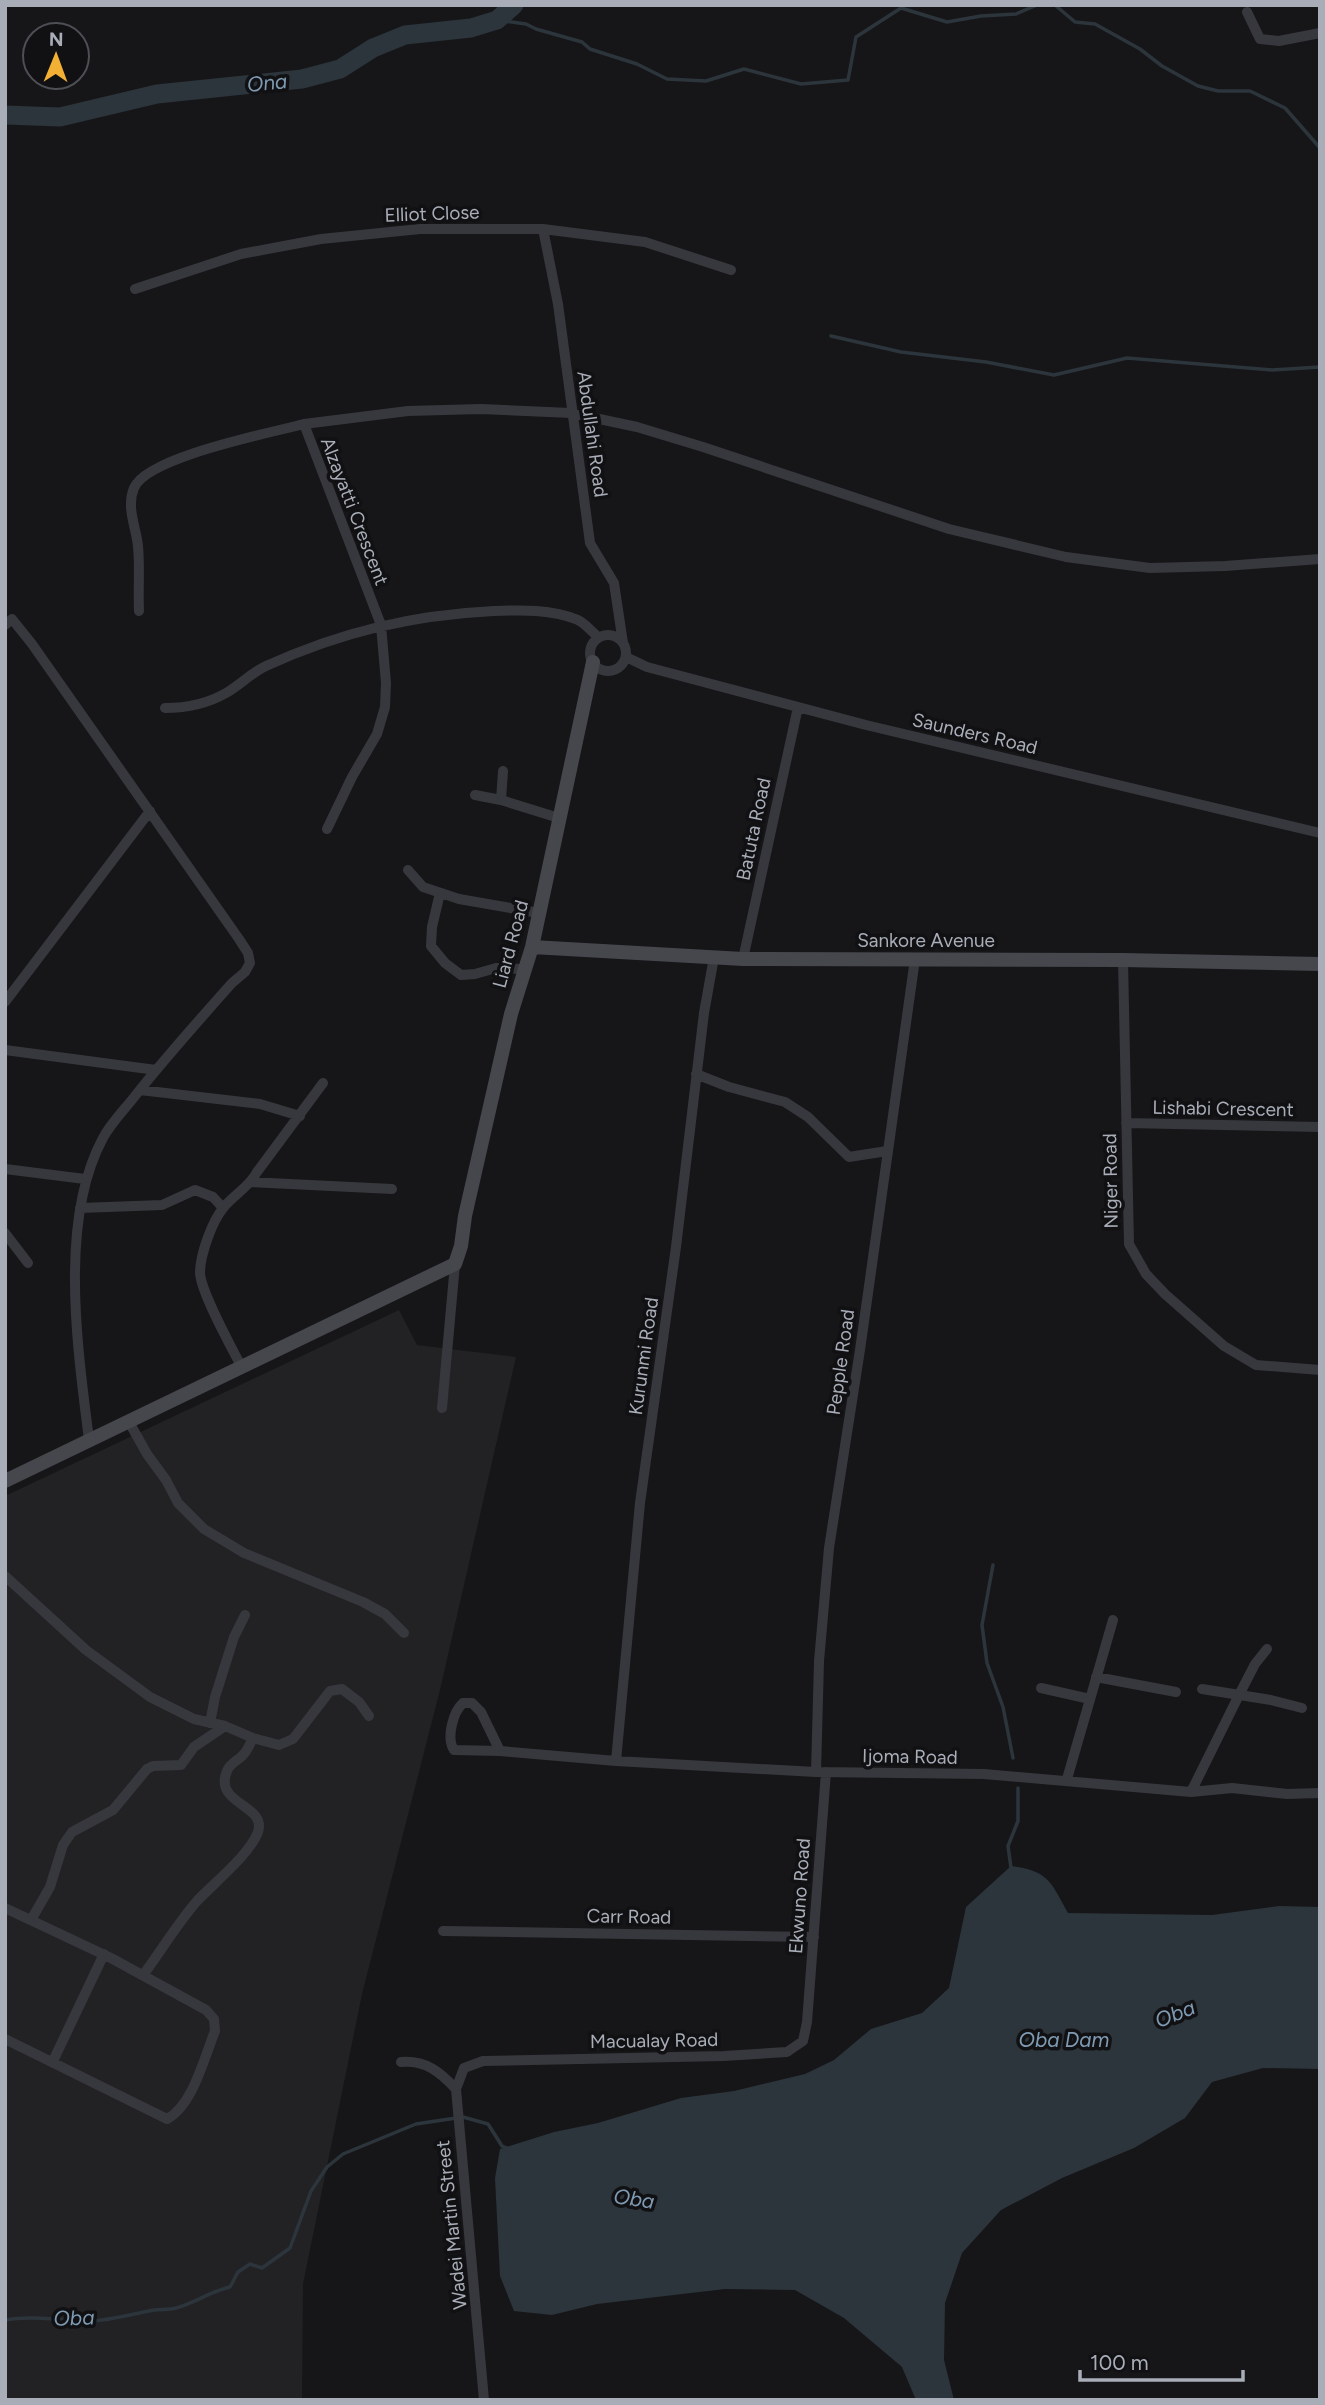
<svg xmlns="http://www.w3.org/2000/svg" width="1325" height="2405" font-family="Figtree,sans-serif">
<rect width="100%" height="100%" fill="#161618"/>
<path fill="#222225" d="M399,1310L417,1345L516,1357L440,1690L362,1994L303,2284L302,2400H5V1496Z"/>
<path fill="#2c353c" d="M1011,1866C1050,1871 1051,1883 1068,1913L1212,1915L1279,1906L1320,1907V2069L1263,2068L1212,2082L1185,2118L1134,2148L1062,2178L1001,2210L962,2253L945,2303L944,2360L954,2400H916L902,2367L844,2318L795,2290L725,2289L597,2304L552,2315L514,2311L500,2276L495,2178L500,2149L554,2132L598,2123L681,2098L734,2091L805,2074L834,2060L871,2029L922,2013L949,1988L966,1907Z"/>
<g fill="none" stroke-linecap="round" stroke-linejoin="round">
<path stroke="#2c353c" stroke-width="3.5" d="M1055,5L1075,22L1095,24L1140,49L1162,66L1198,86L1218,91H1250L1285,108L1320,148
M497,20L526,24L536,29L582,42L590,49L637,64L667,79L706,81L744,69L801,84L848,80L856,37L901,8L947,22L981,16L1016,14L1037,5
M831,336L901,352L986,362L1054,375L1127,358L1272,370L1320,367
M993,1565L982,1625L987,1663L1003,1707L1013,1758
M1011,1868L1008,1846L1018,1821V1788
M5,2320C35,2314 70,2323 102,2320C120,2318 137,2313 154,2310C162,2309 169,2310 176,2308C195,2303 211,2291 230,2287L238,2272L250,2264L262,2268L290,2248L311,2191L327,2167L343,2154L416,2124L463,2117L488,2124L502,2146L507,2148"/>
<path stroke="#2c353c" stroke-width="19" d="M5,115L60,117L157,94L302,79L340,69L373,48L405,35L471,28L497,20L514,5"/>
<path stroke="#37383d" stroke-width="10" d="M1247,12L1260,39L1279,41L1320,33
M543,229L558,304L590,543L614,583L623,643
M135,289L241,254L321,239L420,229H543L645,242L731,270
M139,611C138,590 140,568 138,546C136,527 126,507 134,488C147,457 270,433 304,424
M5,625L12,619L32,644L239,939L248,953L250,963L245,972L232,983C199,1020 166,1057 135,1096C125,1109 111,1123 103,1138C58,1221 78,1350 89,1440
M590 653a18 18 0 1 1 36 0a18 18 0 1 1-36 0Z
M626,657L647,667L866,725L1320,833
M165,708C187,708 207,704 226,693C240,685 251,673 266,666C341,632 412,615 494,611C521,610 552,609 578,620C586,624 592,632 598,637
M475,795L501,800L559,818
M501,800L503,771
M327,829L352,777L377,734L385,707L386,683L381,625L304,424L408,411L481,409L571,413L637,427L703,447L949,529L1066,557L1150,568L1225,566L1320,559
M408,870L423,887L459,899L539,913
M440,893L432,927L431,946L445,963L461,975L475,974L496,968L525,969
M743,959L798,707
M1123,960L1129,1244L1146,1274L1165,1294L1224,1346L1256,1365L1320,1370
M5,1002L150,811
M5,1050L156,1070
M696,1074L729,1087L785,1102L808,1117L849,1157L887,1151
M140,1090L260,1104L300,1116
M1126,1123L1320,1127
M5,1169L85,1179
M251,1182L392,1189
M80,1208L162,1205L195,1190L213,1197L223,1208
M5,1233L28,1263
M242,1368C232,1348 201,1293 200,1273C200,1255 212,1221 224,1207C235,1194 249,1187 257,1172L323,1083
M442,1408L455,1264
M129,1422L147,1454L166,1480L178,1503L204,1529L244,1553L363,1602L385,1614L404,1633
M5,1576L86,1650L150,1697L194,1719L225,1726L253,1738L279,1745L293,1739L330,1691L342,1689L359,1702L369,1716
M1096,1677L1176,1692
M1041,1688L1090,1699
M1202,1689L1271,1700L1302,1708
M210,1723L215,1697L234,1637L245,1615
M500,1751L481,1712L472,1703H463C453,1712 446,1738 454,1750L500,1751L616,1761L816,1772L984,1774L1191,1792L1232,1788L1287,1794L1320,1793
M616,1761L640,1503L676,1247L704,1013L714,957
M816,1772L819,1661L829,1548L860,1350L915,959
M1067,1779L1113,1620
M1191,1792L1239,1695L1255,1664L1267,1649
M5,1908L111,1958L206,2010L214,2019L215,2031C204,2058 193,2105 167,2119L5,2039
M31,1920L50,1887L63,1845L72,1832L113,1810L147,1769L153,1766L181,1765L194,1747L225,1726
M443,1931L814,1937
M143,1975C161,1951 177,1924 197,1901C214,1883 250,1854 258,1832C267,1804 213,1805 227,1771C230,1763 237,1761 242,1756C247,1752 250,1744 253,1738
M53,2061L104,1954
M401,2062C426,2060 440,2072 456,2089
M484,2400L456,2089L464,2068L483,2061L724,2056L787,2052L803,2041L807,2022L826,1772"/>
<path stroke="#45474d" stroke-width="14" d="M532,947L743,959L1123,960L1320,964
M5,1481L455,1264L461,1246L465,1216L511,1014L532,947L593,662"/>
</g>
<g text-anchor="middle" stroke-width="7" stroke-linejoin="round" paint-order="stroke">
<g font-size="19" fill="#a8adb8" stroke="#111113">
<text transform="translate(432 213) rotate(-2)" y="7">Elliot Close</text>
<text transform="translate(593 434) rotate(82)" y="7">Abdullahi Road</text>
<text transform="translate(355 511) rotate(69)" y="7">Alzayatti Crescent</text>
<text transform="translate(975 733) rotate(13)" y="7">Saunders Road</text>
<text transform="translate(753 829) rotate(-78)" y="7">Batuta Road</text>
<text x="926" y="947">Sankore Avenue</text>
<text transform="translate(510 944) rotate(-75)" y="7">Liard Road</text>
<text transform="translate(1223 1108) rotate(1)" y="7">Lishabi Crescent</text>
<text transform="translate(1110 1181) rotate(-91)" y="7">Niger Road</text>
<text transform="translate(643 1356) rotate(-82)" y="7">Kurunmi Road</text>
<text transform="translate(840 1362) rotate(-82)" y="7">Pepple Road</text>
<text transform="translate(910 1756) rotate(1)" y="7">Ijoma Road</text>
<text transform="translate(799 1896) rotate(-86)" y="7">Ekwuno Road</text>
<text transform="translate(629 1916) rotate(1)" y="7">Carr Road</text>
<text transform="translate(654 2040) rotate(-1)" y="7">Macualay Road</text>
<text transform="translate(451 2225) rotate(-96)" y="7">Wadei Martin Street</text>
</g>
<g font-size="21" font-style="italic" fill="#7f9bb3" stroke="#111113">
<text transform="translate(267 83) rotate(-6)" y="7">Ona</text>
<text transform="translate(1175 2014) rotate(-22)" y="7">Oba</text>
<text x="1064" y="2047">Oba Dam</text>
<text transform="translate(634 2199) rotate(8)" y="7">Oba</text>
<text transform="translate(74 2318) rotate(-2)" y="7">Oba</text>
</g>
</g>
<rect width="1325" height="2405" fill="none" stroke="#a8adb8" stroke-width="14"/>
<g transform="translate(56 56) rotate(1)"><circle r="33" fill="#111113" stroke="#4d4f55" stroke-width="2"/>
<path d="M0-5L12 26L0 18L-12 26Z" fill="#f2b134"/>
<text y="-10" font-size="19" font-weight="bold" text-anchor="middle" fill="#a8adb8">N</text>
</g>
<path d="M1080 2370v10h163v-10" fill="none" stroke="#a8adb8" stroke-width="3.5"/>
<text x="1090" y="2370" font-size="21" fill="#a8adb8" stroke="#111113" stroke-width="5" paint-order="stroke">100 m</text>
</svg>
